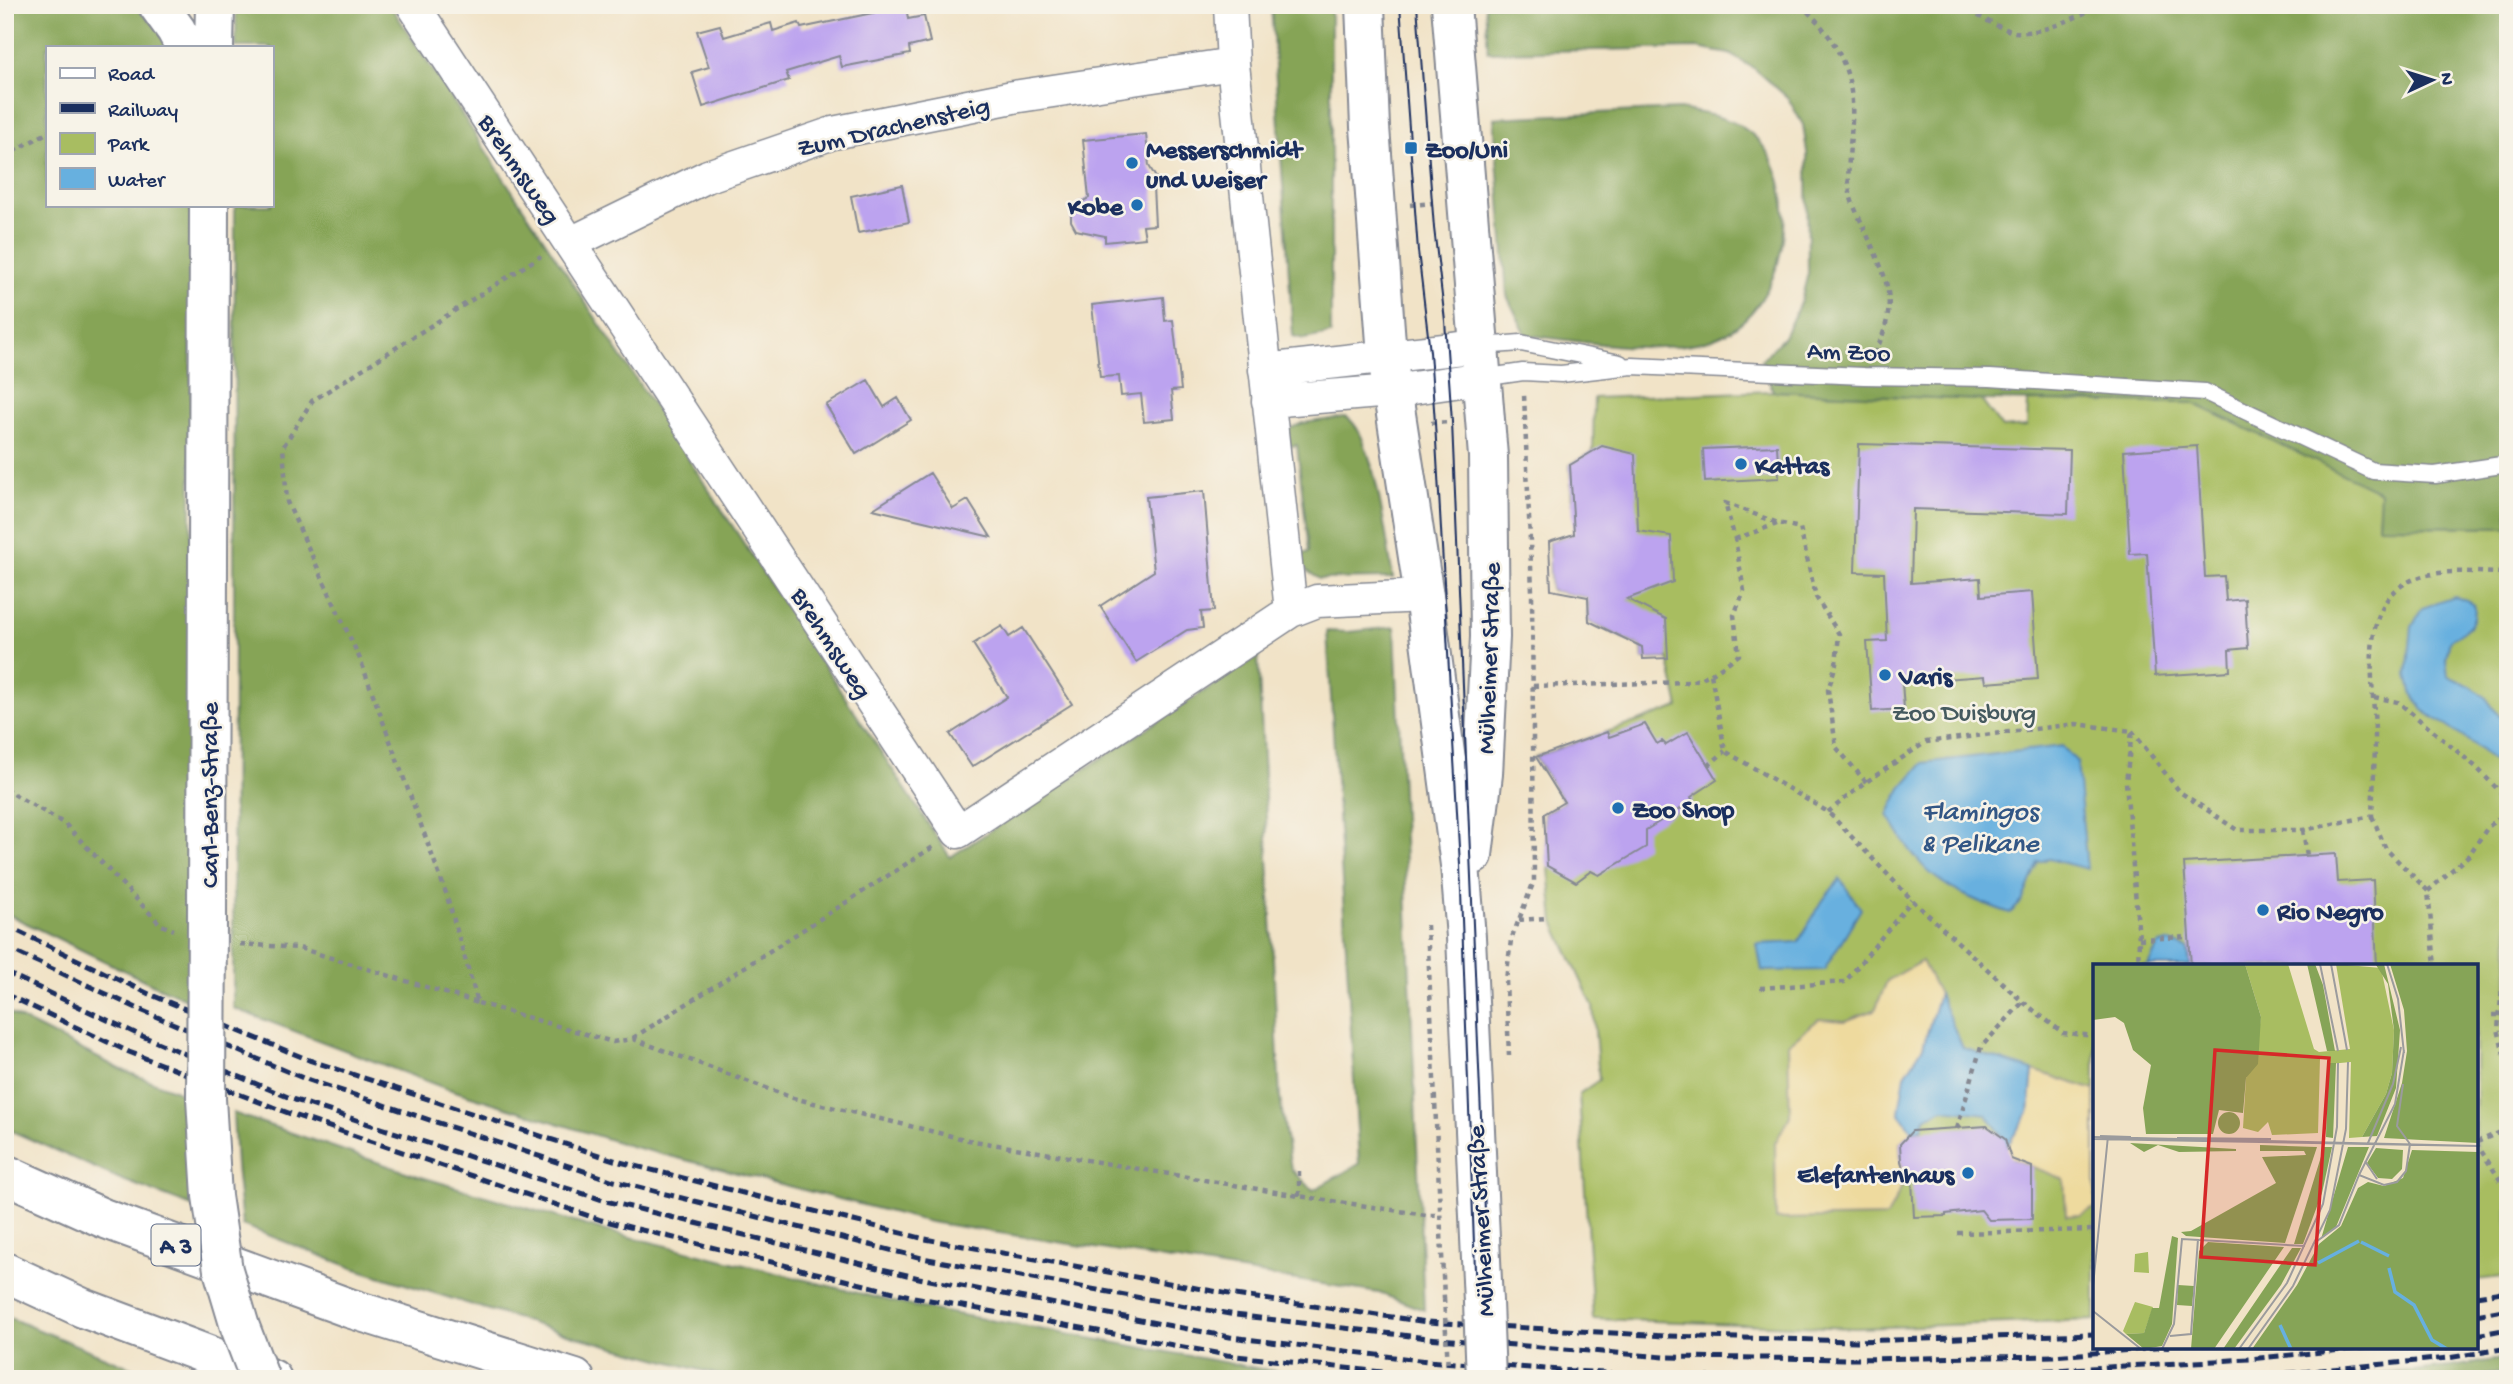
<svg xmlns="http://www.w3.org/2000/svg" width="2513" height="1384" font-family="'Gochi Hand',sans-serif">
<rect width="100%" height="100%" fill="#f7f3e8"/>
<filter id="ink" filterUnits="userSpaceOnUse"><feTurbulence type="fractalNoise" baseFrequency=".0143" numOctaves="2"/><feDisplacementMap in="SourceGraphic" scale="14" xChannelSelector="R" yChannelSelector="G"/><feConvolveMatrix kernelMatrix="1 2 1 2 8 2 1 2 1" color-interpolation-filters="sRGB"/></filter>
<filter id="wash" filterUnits="userSpaceOnUse"><feTurbulence type="fractalNoise" baseFrequency=".00686" numOctaves="4" result="noise"/><feDisplacementMap in="SourceGraphic" scale="28" xChannelSelector="R" yChannelSelector="G"/><feGaussianBlur stdDeviation="1.57" result="paint"/><feColorMatrix in="noise" values="0 0 0 0 0 0 0 0 0 0 0 0 0 0 0 0 0 1.4 0 .05"/><feComposite in="paint" operator="in"/></filter>
<g filter="url(#wash)">
<rect width="100%" height="100%" fill="#f1e3c7"/>
<path fill="#a8bd61" stroke="#627660" stroke-width="2" d="M1773,391L1981,400L2002,428L2027,426L2028,401L2193,403L2381,492L2378,526L2508,527V1314L2502,1277L2476,1280V966H2095V1320L1856,1328L1593,1319L1579,1094L1599,1080L1593,1006L1554,922L1544,814L1564,802L1535,757L1679,707L1668,658L1643,659L1642,647L1589,621L1588,597L1551,590L1549,542L1592,529V508L1572,502L1570,465L1593,451L1594,398Z"/>
<path fill="#86a457" stroke="#506a5a" stroke-width="2" d="M5,5H133L159,29L168,47H47V205H191V1001L152,984L5,913Z
M236,5H390L950,857L1258,656L1280,1098L1291,1169L1313,1190L1359,1164L1327,631L1348,632L1395,627L1424,1310L1379,1293L930,1222L630,1146L442,1087L233,1008L235,205H271V47H236Z
M1271,5H1331V334L1304,339L1293,336Z
M1485,5H2508V527L2378,526L2380,492L2193,403L1981,400L1773,391L1761,360L1784,337L1801,301L1808,273L1807,152L1803,125L1788,98L1755,69L1729,54L1697,48L1488,52Z
M1679,109C1707,114 1736,117 1757,139C1807,192 1786,310 1717,337C1664,358 1582,341 1526,335L1507,296L1494,118Z
M1346,417C1374,431 1387,545 1393,578L1319,579L1300,566L1298,555L1309,552L1297,445L1287,447L1286,430L1303,423Z
M5,1011L122,1070L184,1094L192,1206L120,1179L5,1128Z
M233,1113L418,1176L598,1229L911,1306L1318,1379H734L570,1335L353,1268L242,1225L236,1166Z
M5,1316L159,1379H5Z
M2508,1358V1372L2464,1379H2334L2450,1367Z"/>
<path fill="#eeda9e" stroke="#84847e" stroke-width="2" d="M1922,961L1939,994L1923,1047L1905,1075L1912,1131L1900,1144L1901,1161L1906,1178L1887,1217L1776,1219L1775,1143L1790,1116L1788,1044L1819,1019L1845,1021L1875,1010L1887,981Z
M2033,1070L2095,1090V1208L2081,1215L2066,1216L2064,1179L2006,1157L2007,1146L2029,1111Z"/>
<path fill="#67b0df" stroke="#41709e" stroke-width="2" d="M2454,597L2467,600L2474,605C2478,624 2465,630 2450,640L2446,659L2448,676L2471,686L2486,698L2508,728V773L2473,744L2423,710L2411,692L2407,675L2412,627L2422,608Z
M2062,746L2077,762L2087,869L2049,859L2038,862L2022,902L2010,913C1984,904 1956,894 1935,877C1915,862 1901,836 1888,815L1901,788L1923,763Z
M1840,879L1861,909L1824,970L1762,971L1757,944L1798,942L1823,900Z
M2170,942L2188,949L2190,966H2148L2158,945Z
M1939,994L1963,1048L2033,1070L2029,1112L2007,1146C2004,1136 1993,1124 1987,1114L1943,1109L1925,1118L1922,1129L1912,1131L1899,1112L1905,1075L1923,1047Z"/>
<g id="blocks">
<path fill="#bca3ef" d="M906,6L908,19L924,16L930,42L909,47L910,54L842,67L839,56L786,72L789,80L703,107L692,72L709,67L697,31L720,25L724,37L771,23L773,31L799,23L801,28Z
M1146,134L1149,166L1158,181L1153,187L1155,225L1143,226L1145,238L1105,242V236L1076,230L1071,221V213L1076,205L1089,198L1083,140Z
M902,185L909,222L858,233L851,196Z
M1163,297L1165,321L1173,320L1181,390L1171,391L1174,419L1144,422L1141,394L1121,396L1119,376L1100,377L1092,305Z
M868,380L884,407L898,398L911,420L856,454L826,405Z
M1859,444L2070,450L2068,514L1913,509L1911,583L1980,578L1981,596L2032,592L2038,679L1986,683L1985,676L1902,682L1904,709L1872,711L1867,642L1887,641L1884,573L1855,572Z
M1602,446L1635,454L1638,531L1671,536L1673,582L1627,599L1666,619L1668,658L1643,659L1642,647L1589,621L1588,597L1551,590L1549,542L1574,534L1570,465Z
M1777,446L1779,478L1705,482L1703,449Z
M2197,446L2205,577L2224,576L2226,601L2245,599L2248,648L2229,650L2230,671L2155,676L2147,553L2130,554L2124,451Z
M930,473L953,509L968,500L991,537L873,509Z
M1204,491L1214,611L1201,612L1203,628L1187,630L1136,662L1100,606L1154,571L1146,497Z
M1002,626L1009,637L1023,628L1072,704L972,767L950,734L1007,697L973,644Z
M1645,724L1657,744L1662,741L1666,745L1688,732L1717,780L1691,797L1693,801L1646,830V847L1599,875L1591,871L1576,882L1547,866L1544,814L1564,802L1536,757L1607,732L1609,737Z
M2336,854L2338,882L2373,880L2377,966H2191L2184,863Z
M1987,1126L2005,1139L2011,1159L2032,1167V1219L1989,1220L1981,1210L1946,1214V1216L1914,1217L1912,1181L1906,1178L1901,1161L1900,1144L1912,1131Z"/>
</g>
</g>
<g filter="url(#ink)">
<use href="#blocks" fill-opacity="0" stroke="#868992" stroke-width="2"/>
<g fill="none" stroke-linecap="round" stroke-linejoin="round">
<g stroke="#868992" stroke-width="19">
<path id="service" d="M1480,346L1521,343L1620,363
M1482,378L1523,372L1561,374L1632,366L1864,376L1990,378L2205,392L2373,471L2435,475L2508,464"/>
</g>
<g stroke="#868992" stroke-width="35">
<path id="minor" d="M413,5L958,832L1291,611L1317,601L1424,596
M1230,5L1233,64L1291,611
M571,243L708,176L833,133L1013,97L1233,64
M1265,370L1480,346
M1268,401L1392,391L1482,378"/>
</g>
<g stroke="#868992" stroke-width="42">
<path id="tertiary" d="M158,5L176,30L185,47
M214,47L215,5
M207,920L209,205"/>
</g>
<g stroke="#868992" stroke-width="42">
<path id="secondary" d="M1365,5L1370,127L1387,356L1424,596L1460,865L1466,937L1483,1302
M1451,5L1488,456L1490,637L1483,774L1473,855"/>
</g>
<g stroke="#868992" stroke-width="42">
<path id="motorway" d="M5,1174L103,1218L349,1308L575,1379
M5,1272L83,1308L272,1379"/>
</g>
<path stroke="#868992" stroke-width="4.5" stroke-dasharray="5 5" stroke-linecap="butt" d="M1800,5C1829,29 1850,63 1852,102C1854,134 1844,166 1851,198C1854,208 1860,219 1864,228C1887,280 1901,300 1874,355
M1961,5C1974,14 2000,29 2015,32C2040,35 2078,18 2098,5
M5,156L47,133
M1410,205L1433,203
M1431,423L1451,422
M1735,539L1777,524
M1711,674L1739,655L1734,615L1744,591L1735,539L1725,503L1778,523L1800,528L1816,597L1839,634L1836,664L1828,690L1836,747L1866,782
M1533,686L1691,682L1711,674L1725,751L1828,812L1912,900L2023,1002L2063,1033L2095,1036
M2374,697L2398,702L2476,767L2508,800
M2132,731L2180,792L2237,830H2303L2372,816C2373,789 2375,762 2375,735C2375,685 2354,600 2417,578C2445,568 2479,573 2508,573
M1708,766L1725,751
M5,789L65,824L161,925L174,930
M1828,812L1866,782L1926,742L2076,724L2132,731L2126,782L2139,939L2138,966
M2372,816L2386,849L2428,891L2435,966
M2303,830L2307,856
M2428,891L2469,855L2488,827L2508,811
M1519,920L1546,918
M1427,925L1444,1298
M2139,939L2189,937
M240,944L299,948L478,1003L446,893L360,659L287,502L283,447L312,401L541,256
M2508,985L2502,988L2498,1029L2508,1071
M1760,988L1845,982L1912,900
M478,1003L613,1042L633,1039L793,1098L968,1140L1299,1196L1426,1215H1439
M2493,1015H2500
M633,1038L933,847
M1509,1056L1506,980L1511,940L1534,881L1532,591L1524,394
M1957,1129L1981,1047L2023,1002
M2477,1142L2508,1129
M2476,1143L2508,1192
M1299,1196V1169
M1957,1233L2095,1230"/>
<use href="#service" stroke="#fff" stroke-width="16"/>
<use href="#minor" stroke="#fff" stroke-width="32"/>
<use href="#tertiary" stroke="#fff" stroke-width="38"/>
<use href="#secondary" stroke="#fff" stroke-width="38"/>
<use href="#motorway" stroke="#fff" stroke-width="38"/>
<path stroke="#1b2f5e" stroke-width="2" d="M1400,5L1418,251L1430,352L1435,423L1460,865L1479,1379
M1417,5L1434,228L1445,321L1452,422L1492,1379"/>
<path stroke="#1b2f5e" stroke-width="5" stroke-dasharray="10 5" stroke-linecap="butt" d="M5,925L149,994L309,1060L620,1162L925,1239L1235,1295L1427,1322L1665,1336L1856,1341L2095,1334
M5,947L143,1011L303,1078L614,1181L922,1258L1235,1315L1427,1338L1665,1357L1855,1359L2054,1356L2169,1347
M5,972L135,1033L295,1100L606,1201L919,1278L1230,1337L1427,1361L1663,1377L1855,1378L2054,1370L2250,1359L2372,1347
M5,994L129,1052L291,1114L601,1220L914,1297L1227,1355L1446,1379
M2476,1296L2508,1291
M2476,1315L2508,1309
M2476,1335L2508,1329
M2227,1379L2448,1358L2508,1348"/>
<g stroke="#868992" stroke-width="42" stroke-linecap="butt">
<path id="tertiary-bridge" d="M207,920L206,1099L212,1196L223,1270L240,1327L260,1379"/>
</g>
<g stroke="#868992" stroke-width="42" stroke-linecap="butt">
<path id="secondary-bridge" d="M1483,1302L1486,1379"/>
</g>
<path stroke="#868992" stroke-width="4.5" stroke-dasharray="5 5" stroke-linecap="butt" d="M1444,1298L1448,1367"/>
<use href="#tertiary-bridge" stroke="#fff" stroke-width="38"/>
<use href="#secondary-bridge" stroke="#fff" stroke-width="38"/>
</g>
</g>
<g fill="#1f6fb2" stroke="#f7f3e8" stroke-width="2.5">
<rect x="1404" y="141" width="14" height="14" rx="3.5"/>
<circle cx="1132" cy="163" r="7"/>
<circle cx="1137" cy="205" r="7"/>
<circle cx="1741" cy="464" r="7"/>
<circle cx="1885" cy="675" r="7"/>
<circle cx="1618" cy="808" r="7"/>
<circle cx="2263" cy="910" r="7"/>
<circle cx="1968" cy="1173" r="7"/>
</g>
<g text-anchor="middle" stroke-width="5" stroke-linejoin="round" paint-order="stroke">
<rect fill="#f7f3e8" stroke="#5d6a87" stroke-width="2" x="151.5" y="1224.5" width="49" height="41" rx="5"/>
<g font-size="24" font-weight="bold" fill="#1b2f5e">
<text x="176" y="1253">A 3</text>
</g>
<g font-size="26" fill="#1b2f5e" stroke="#f7f3e8">
<text transform="translate(893 125) rotate(-13)" y="9">Zum Drachensteig</text>
<text transform="translate(521 168) rotate(56)" y="9">Brehmsweg</text>
<text transform="translate(1849 350) rotate(2)" y="9">Am Zoo</text>
<text transform="translate(833 642) rotate(57)" y="9">Brehmsweg</text>
<text transform="translate(1487 658) rotate(-88)" y="9">Mülheimer Straße</text>
<text transform="translate(208 795) rotate(-90)" y="9">Carl-Benz-Straße</text>
<text transform="translate(1479 1221) rotate(-93)" y="9">Mülheimer Straße</text>
</g>
<g font-size="26" font-weight="bold" fill="#1b2f5e" stroke="#f7f3e8" text-anchor="start">
<text x="1146" y="157">Messerschmidt<tspan x="1146" dy="30">und Weiser</tspan></text>
<text x="1425" y="157">Zoo/Uni</text>
<text x="1123" y="214" text-anchor="end">Kobe</text>
<text x="1755" y="473">Kattas</text>
<text x="1899" y="684">Varis</text>
<text x="1632" y="817">Zoo Shop</text>
<text x="2277" y="919">Rio Negro</text>
<text x="1954" y="1182" text-anchor="end">Elefantenhaus</text>
</g>
<g font-size="26" fill="#455a5f" stroke="#f7f3e8">
<text x="1964" y="720">Zoo Duisburg</text>
</g>
<g font-size="28" font-style="italic" fill="#325685" stroke="#f7f3e8">
<text x="1980" y="819">Flamingos<tspan x="1980" dy="32">&amp; Pelikane</tspan></text>
</g>
</g>
<g transform="translate(2093 964)">
<rect width="385" height="385" fill="#f1e3c7"/>
<path d="M152,0H195L221,85L226,88L257,85L243,0L288,4L301,66L299,109L293,130L269,173L256,174L258,98L236,100L235,93L227,94L225,169L179,171L175,158L165,168L150,164L153,114L162,99L168,53ZM55,288L56,309L41,308L42,290ZM42,338L60,343L51,369L33,370L30,367Z" fill="#a8bd61"/>
<path d="M0,0H152L168,53L165,100L153,114L150,149L126,146L120,170H53L50,144L58,101L40,86L31,59L22,53L0,56ZM214,0H222L230,21L242,87H234ZM291,0L307,66L303,124L284,172L269,173L293,130L299,109L301,66L295,20L283,1ZM297,0H385V179L291,174L309,119L314,87L311,46ZM235,93L236,99H243L240,174L233,173ZM125 159a11 11 0 1 1 22 0a11 11 0 1 1-22 0ZM37,179L143,185V187L86,188L65,181L51,188ZM167,181L224,183L192,279L93,272L88,268L98,267L183,219L169,193L213,191L211,187H167ZM231,183H239L229,229L210,280H201ZM255,183H276L243,263L228,275ZM283,184L310,186L309,205L299,215L285,214L274,199ZM319,186L385,188V385H159L204,321L226,280L248,262L265,224L275,218L291,222L310,214ZM79,272L85,274L79,360L69,382L51,385L33,370L51,369L59,344H66ZM115,278L191,283L121,385H98L106,287ZM199,284H208L188,321L141,385H130ZM85,321L101,322L99,342L84,341Z" fill="#86a457"/>
<path fill="none" stroke="#67b0df" stroke-width="3.5" d="M268,278L296,292M225,299L266,277M296,304L302,328L321,341L339,376L354,385M187,361L198,385"/>
<path fill="none" stroke="#9b9b9d" stroke-width="2" d="M227,0L245,87M238,0L254,86M294,0L305,35L311,89M311,86L302,140L266,211L291,221L304,218L313,207L317,180M310,120L304,162L317,180M7,172L38,173M0,173L385,182M84,174L178,175M0,175L385,182M275,179L300,120L308,83M272,197L284,215M220,280L246,261L266,211M0,322L15,172M0,347L48,385M77,372L98,370L105,275M69,385L81,360L89,275L212,282M146,385L194,319L230,240L244,163L245,99M155,385L200,322L237,246L253,165L255,98"/>
<path fill="#d62828" fill-opacity="0.15" stroke="#d62828" stroke-width="3.5" d="M122,86L236,94L222,301L108,293Z"/>
<rect width="385" height="385" fill="none" stroke="#1b2f5e" stroke-width="3.5"/>
</g>
<rect width="2513" height="1384" fill="none" stroke="#f7f3e8" stroke-width="28"/>
<rect x="46" y="46" width="228" height="161" fill="#f7f3e8" stroke="#9fa5b1" stroke-width="2"/>
<rect x="60" y="68" width="35" height="10" fill="#ffffff" stroke="#9fa5b1" stroke-width="2"/>
<text x="108" y="80" font-size="21" fill="#1b2f5e">Road</text>
<rect x="60" y="103" width="35" height="10" fill="#1b2f5e" stroke="#9fa5b1" stroke-width="2"/>
<text x="108" y="116" font-size="21" fill="#1b2f5e">Railway</text>
<rect x="60" y="133" width="35" height="21" fill="#a8bd61" stroke="#9fa5b1" stroke-width="2"/>
<text x="108" y="150" font-size="21" fill="#1b2f5e">Park</text>
<rect x="60" y="168" width="35" height="21" fill="#67b0df" stroke="#9fa5b1" stroke-width="2"/>
<text x="108" y="186" font-size="21" fill="#1b2f5e">Water</text>
<g transform="translate(2432 80) rotate(86)" stroke="#f7f3e8" stroke-width="5" paint-order="stroke">
<path d="M0-5L12 26L0 18L-12 26Z" fill="#1b2f5e"/>
<text y="-10" font-size="19" font-weight="bold" text-anchor="middle" fill="#1b2f5e">N</text>
</g>
</svg>
